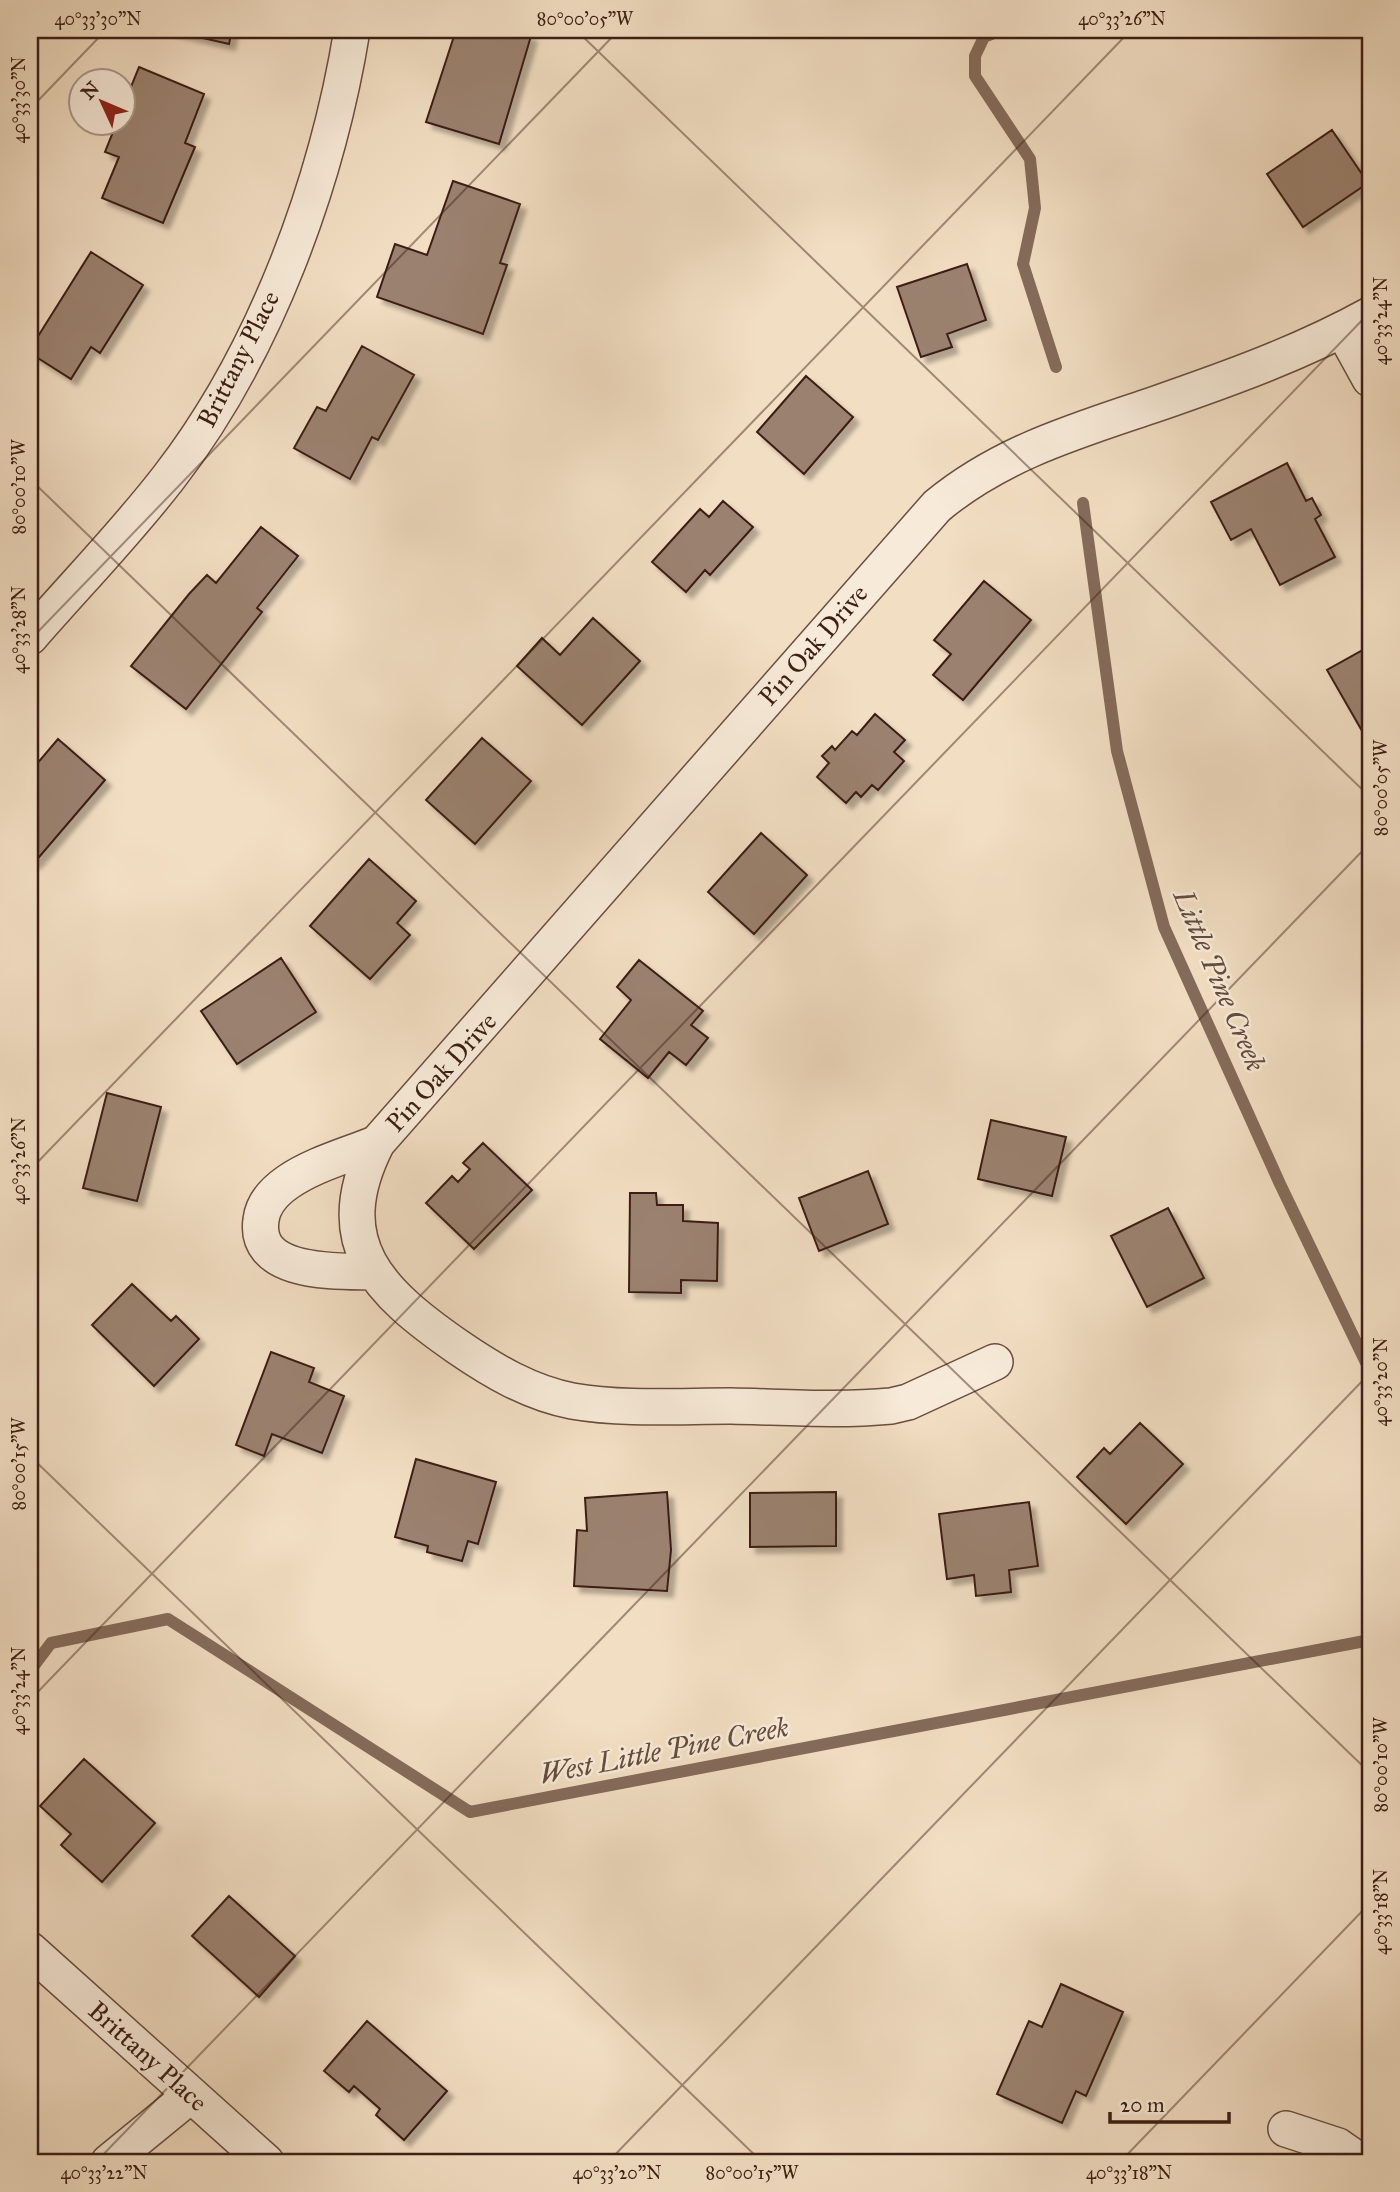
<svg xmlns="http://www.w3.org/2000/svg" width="1400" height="2192" font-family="'IM FELL Great Primer',serif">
<defs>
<filter id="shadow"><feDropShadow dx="6" dy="6" stdDeviation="2" flood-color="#0004"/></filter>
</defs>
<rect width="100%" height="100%" fill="#f2dec3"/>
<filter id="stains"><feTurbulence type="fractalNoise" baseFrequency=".00286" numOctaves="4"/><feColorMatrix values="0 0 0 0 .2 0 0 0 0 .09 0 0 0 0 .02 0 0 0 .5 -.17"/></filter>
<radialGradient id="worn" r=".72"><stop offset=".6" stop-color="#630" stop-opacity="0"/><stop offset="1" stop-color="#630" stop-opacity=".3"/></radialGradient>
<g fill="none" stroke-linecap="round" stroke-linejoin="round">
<path stroke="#846b5a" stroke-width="12" d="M1002,30L984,37L975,56V76L1030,159L1035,208L1023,264L1056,367
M1083,503L1117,751L1164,927L1280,1184L1370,1371
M30,1671L51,1643L168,1619L470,1812L1370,1640"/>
</g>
<path fill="#9b826f" stroke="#3c1f14" stroke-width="2" filter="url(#shadow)" d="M168,30H232L229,44Z
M456,30H510L531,36L499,144L426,122Z
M139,67L204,94L185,143L195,147L163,223L102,198L119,157L105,152L117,122H122V109Z
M1332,130L1368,183L1303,227L1267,174Z
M453,181L520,204L500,263L507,265L483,334L377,297L395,244L427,255Z
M91,252L143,285L100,353L91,347L71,379L30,353V349Z
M967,264L986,320L947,334L952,347L921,357L897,287Z
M362,346L414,375L378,440L372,437L350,479L294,448L317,407L326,411Z
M806,376L853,417L804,474L757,432Z
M1287,463L1306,501L1312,498L1321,515L1315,519L1335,557L1280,585L1251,529L1231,540L1211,502Z
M723,501L753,527L710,575L705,570L686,592L652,562L700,509L709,517Z
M261,527L298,556L257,608L262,612L186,709L131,666L189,594L207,575L216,583Z
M984,581L1031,620L963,700L933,675L951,654L934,640Z
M593,618L640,661L582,725L517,666L542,638L560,655Z
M1370,646V733L1365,736L1327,670Z
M875,714L905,740L894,752L904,761L878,790L872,785L861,797L856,792L846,803L817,777L829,763L822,756L832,746L835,750L852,731L857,735Z
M482,738L531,781L475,844L426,800Z
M58,739L105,780L34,863L30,859V772Z
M761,833L807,875L754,934L708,892Z
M369,859L416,901L397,923L410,935L370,979L310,926Z
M281,958L316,1012L237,1064L201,1011Z
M639,960L703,1011L691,1025L708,1038L686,1065L669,1052L648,1078L600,1039L631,1000L617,987Z
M107,1093L161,1107L137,1201L83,1188Z
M991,1120L1066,1137L1052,1196L978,1179Z
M483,1143L532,1190L474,1249L426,1203L452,1176L458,1182L470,1169L463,1163Z
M868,1171L888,1224L819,1251L799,1198Z
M630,1193H656L657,1205H683V1221L718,1223L717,1281L681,1280V1293L629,1292Z
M1168,1208L1204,1278L1147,1307L1111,1236Z
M132,1284L171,1321L176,1316L199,1339L154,1386L92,1325Z
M271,1352L314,1368L309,1382L344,1396L322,1453L272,1434L264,1456L236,1445Z
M1140,1423L1183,1464L1126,1524L1077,1477L1104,1448L1110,1454Z
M416,1459L496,1482L478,1544L468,1541L462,1561L427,1552L428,1546L395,1537Z
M667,1492L671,1550L667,1591L574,1586L577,1530L587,1531L585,1498Z
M836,1492V1546L750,1547V1493Z
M1029,1502L1038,1566L1009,1570L1011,1592L976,1596L974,1575L947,1579L939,1514Z
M84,1759L155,1823L102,1882L61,1845L71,1834L40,1806Z
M229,1896L295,1956L259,1997L192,1936Z
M1061,1984L1123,2012L1086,2096L1076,2091L1062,2123L997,2094L1029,2021L1042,2027Z
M367,2021L447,2091L404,2140L376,2115L380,2109L354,2086L349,2092L324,2071Z"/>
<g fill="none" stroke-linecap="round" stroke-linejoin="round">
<g stroke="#6a4f40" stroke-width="38">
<path id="minor" d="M1343,330L1370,379
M30,637C76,584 126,533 169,477C265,353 327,184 352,30
M372,1272C337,1271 253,1275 261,1220C263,1203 275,1191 288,1182C314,1164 349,1155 377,1143
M995,1362L908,1402L891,1406C838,1411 784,1407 731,1406C679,1406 624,1410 572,1401C530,1393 493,1371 458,1347C379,1292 326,1243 377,1143L937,506C1001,453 1076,431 1153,405C1228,379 1301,353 1370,315
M30,1950L266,2162
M1286,2129L1338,2146L1361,2162
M109,2162L191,2095"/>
</g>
<use href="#minor" stroke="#f7ead8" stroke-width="35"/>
</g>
<path fill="none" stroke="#3c1f14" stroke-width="2" stroke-opacity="0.45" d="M576,30L1370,797M30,109L106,30M30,479L1370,1773M30,640L619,30M30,1170L1131,30M30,1456L762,2162M30,1700L1370,312M96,2162L1370,843M608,2162L1370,1373M1120,2162L1370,1903"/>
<g text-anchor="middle" stroke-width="5" stroke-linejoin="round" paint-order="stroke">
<g font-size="26" fill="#3c1f14" stroke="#f7ead8">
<text transform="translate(238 359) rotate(-63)" y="9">Brittany Place</text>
<text transform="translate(813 645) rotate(-49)" y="9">Pin Oak Drive</text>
<text transform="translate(441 1072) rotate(-48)" y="9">Pin Oak Drive</text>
<text transform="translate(148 2056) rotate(42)" y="9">Brittany Place</text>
</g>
<g font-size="28" font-style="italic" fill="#664b3d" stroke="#f7ead8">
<text transform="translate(1220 980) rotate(67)" y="10">Little Pine Creek</text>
<text transform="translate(664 1750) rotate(-11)" y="10">West Little Pine Creek</text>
</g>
</g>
<rect width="1400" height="2192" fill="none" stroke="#f2dec3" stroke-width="77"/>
<g transform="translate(102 102) rotate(314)"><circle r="33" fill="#f7ead8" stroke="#ac998a" stroke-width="2"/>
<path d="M0-5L12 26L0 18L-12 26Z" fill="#8f2418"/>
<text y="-10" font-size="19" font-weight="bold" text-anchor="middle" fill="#3c1f14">N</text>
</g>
<path d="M1110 2112v10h119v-10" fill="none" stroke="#3c1f14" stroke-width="3.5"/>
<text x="1120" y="2112" font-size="21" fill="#3c1f14" stroke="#f7ead8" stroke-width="5" paint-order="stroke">20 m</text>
<rect x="38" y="38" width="1324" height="2116" fill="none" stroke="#3c1f14" stroke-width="2.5"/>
<g font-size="18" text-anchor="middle" fill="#3c1f14">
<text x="98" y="25">40°33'30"N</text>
<text x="585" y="25">80°00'05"W</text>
<text x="1122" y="25">40°33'26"N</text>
<text transform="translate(19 100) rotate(-90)" y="6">40°33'30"N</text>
<text transform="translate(1381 321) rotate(-90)" y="6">40°33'24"N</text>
<text transform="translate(19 487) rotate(-90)" y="6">80°00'10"W</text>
<text transform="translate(19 630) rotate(-90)" y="6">40°33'28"N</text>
<text transform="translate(1381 788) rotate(-90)" y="6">80°00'05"W</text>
<text transform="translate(19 1161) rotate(-90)" y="6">40°33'26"N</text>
<text transform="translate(1381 1382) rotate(-90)" y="6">40°33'20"N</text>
<text transform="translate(19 1464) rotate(-90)" y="6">80°00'15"W</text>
<text transform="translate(19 1691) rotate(-90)" y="6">40°33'24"N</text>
<text transform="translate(1381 1765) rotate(-90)" y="6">80°00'10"W</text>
<text transform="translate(1381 1912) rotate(-90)" y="6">40°33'18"N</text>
<text x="104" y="2179">40°33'22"N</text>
<text x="617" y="2179">40°33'20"N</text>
<text x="752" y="2179">80°00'15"W</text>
<text x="1129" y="2179">40°33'18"N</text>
</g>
<rect width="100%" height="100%" filter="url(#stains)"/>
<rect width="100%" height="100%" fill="url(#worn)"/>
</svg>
